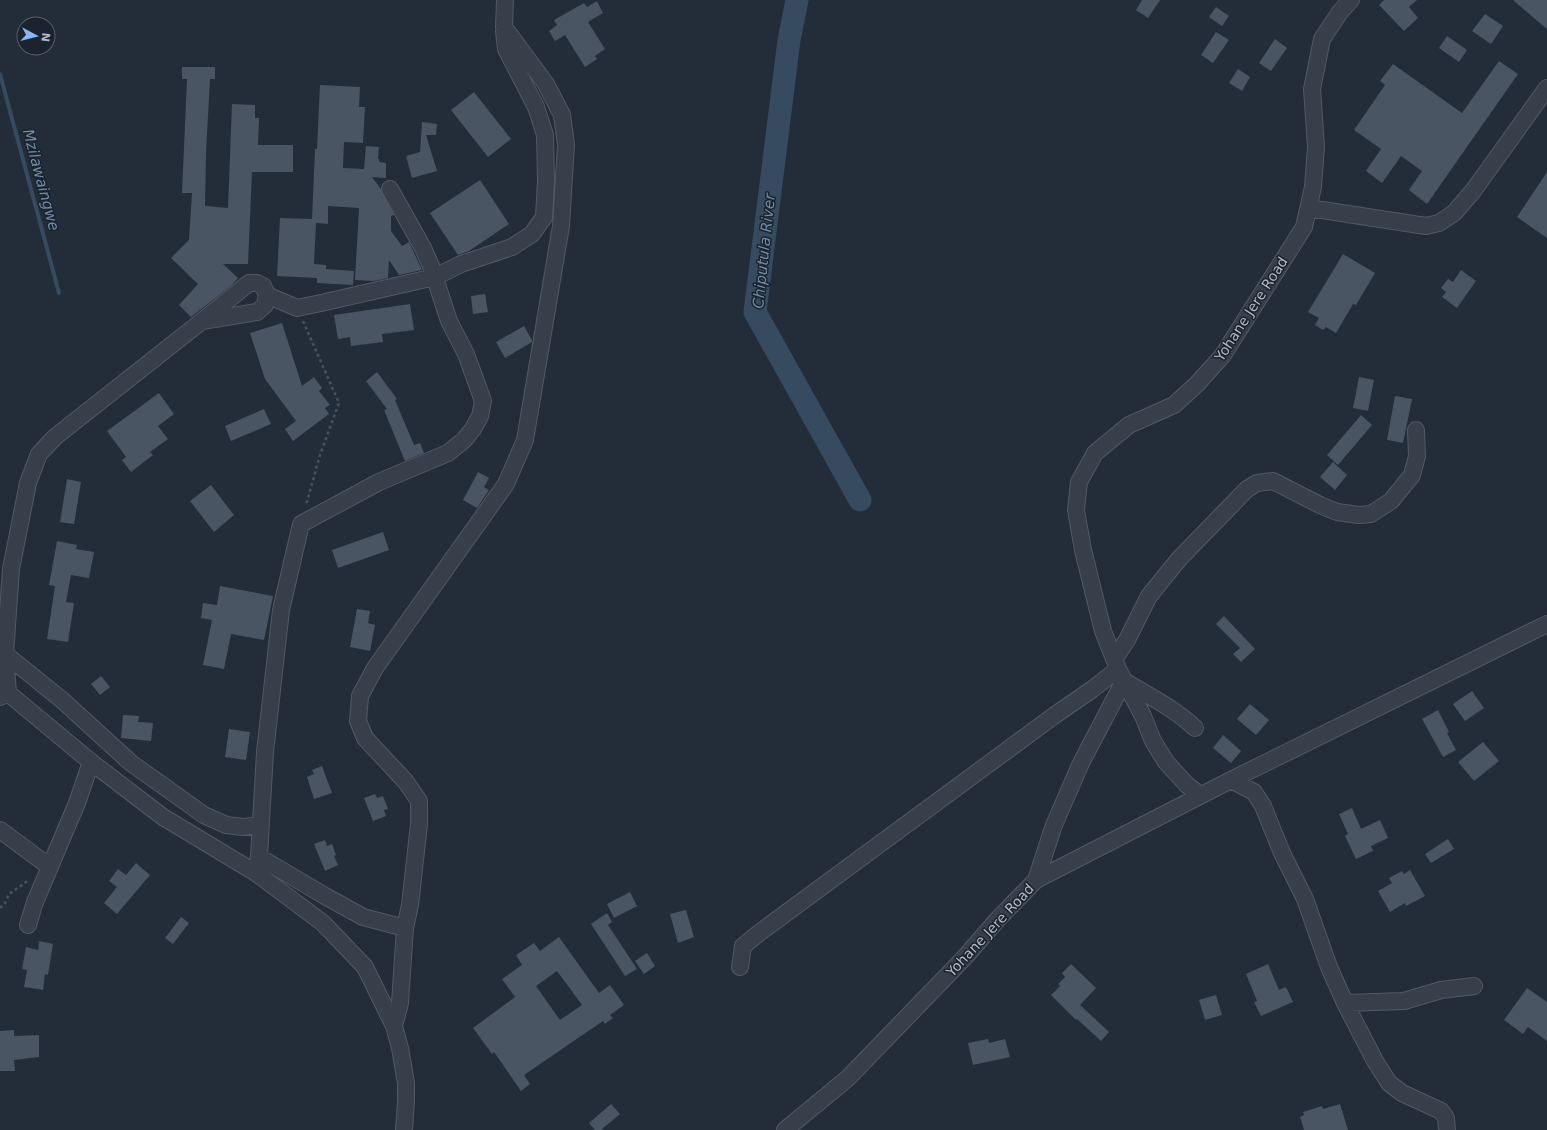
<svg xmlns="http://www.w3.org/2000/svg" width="1547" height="1130" font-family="'DejaVu Sans',sans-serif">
<rect width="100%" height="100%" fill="#222d39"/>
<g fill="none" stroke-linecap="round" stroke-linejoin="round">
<path stroke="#364a60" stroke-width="4" d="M0,74L59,293"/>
<path stroke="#364a60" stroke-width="23" d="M797,0L789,40L755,312L860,500"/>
</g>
<path fill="#495563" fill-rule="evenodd" d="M1142,0H1160L1148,18L1136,10Z
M1384,0H1417L1409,7L1418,18L1404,31L1379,5Z
M1513,0H1547V29L1535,19Z
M597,1L603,13L588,22L605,49L595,56L597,59L585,67L565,35L555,41L549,31L557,25L554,20L584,3L587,7Z
M1216,7L1229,16L1222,26L1209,17Z
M1485,14L1503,26L1491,44L1472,31Z
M1216,32L1229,40L1213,63L1201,55Z
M1447,36L1467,50L1459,62L1439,48Z
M1275,39L1287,48L1271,71L1259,63Z
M1499,61L1518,74L1427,204L1409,190L1422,171L1401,156L1382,183L1366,171L1381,149L1354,130L1385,85L1380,81L1393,64L1462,113Z
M182,67H215V79H210L206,153L205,206L228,208L232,104L255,105V118H259L258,145H293V172H252L248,264H223L238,278L232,285L191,317L179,305L198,284L171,258L189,240L192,193H182L187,79H182Z
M1238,69L1250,77L1242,91L1229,83Z
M320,85L360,87L359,107H365L363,143L344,142L343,168L364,169L366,146L379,147L378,159H379V162L386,163V178L372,177L381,189L394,215L391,216V231L402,246L409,242L422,270L399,275L389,260L388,278L374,281L355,280L359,208L328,206V224L316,223L314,264L326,265V269L354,271L353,285L317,283V278L277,276L280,218L312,219L315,149H317Z
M474,92L511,139L488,157L451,110Z
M422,122L437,124L436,135H426L437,171L412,178L406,156L420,152Z
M1547,172V238L1517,217Z
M480,180L509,224L469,251L458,255L430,213Z
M1343,254L1375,273L1356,305L1353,304L1336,333L1326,327L1323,330L1315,325L1319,318L1308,312Z
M1461,270L1476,281L1457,308L1442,297L1446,292L1441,288L1448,279L1453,282Z
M485,294L488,312L473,314L471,296Z
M410,304L414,330L382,334L383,342L351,346L350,337L338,339L334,315Z
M282,323L302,386L314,377L322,388L319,391L330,405L325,408L329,414L293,441L285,429L296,421L265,379L250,333Z
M524,326L532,340V342L505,358L496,342Z
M377,372L397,399L395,400L414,445L420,443L424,453L405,461L384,410L387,409L366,381Z
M1359,377L1374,380L1368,411L1353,408Z
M159,393L174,414L158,426L168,439L150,452L153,455L131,472L122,460L126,457L107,431Z
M1395,396L1412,399L1403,443L1387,440Z
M264,409L271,424L231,441L225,426Z
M1361,415L1372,425L1338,465L1327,455Z
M1333,462L1347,475L1335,490L1320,477Z
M478,472L489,478L484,487L489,490L477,508L463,500Z
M67,479L81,482L74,524L60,522Z
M211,485L234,515L214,532L190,501Z
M383,532L389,550L338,568L332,550Z
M57,541L77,545L76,549L94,552L89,578L71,575L66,602L74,603L68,642L47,639L55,586L49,585Z
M220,586L273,596L264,640L231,634L224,669L203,665L212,620L201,618L203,603L217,605Z
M357,609L370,611L368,623L375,625L370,651L350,647Z
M1224,616L1255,649L1241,662L1233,654L1240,648L1216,624Z
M101,676L110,687L100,695L91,684Z
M1472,691L1484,708L1465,721L1453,704Z
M1250,704L1269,720L1256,735L1237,719Z
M1438,710L1449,732L1447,733L1456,750L1443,757L1422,719Z
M123,715L139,716L138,722L153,723L151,741L121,738Z
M229,729L250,732L246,760L225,757Z
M1223,735L1241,751L1231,763L1213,748Z
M1483,742L1499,761L1474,781L1458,762Z
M322,766L332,793L314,799L307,777L314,774L312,770Z
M375,794L377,798L383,796L388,809L384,810L386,816L373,821L364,798Z
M1352,808L1361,829L1380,820L1388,838L1371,846L1373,851L1356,859L1345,836L1348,834L1339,814Z
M1448,839L1454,849L1431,863L1425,854Z
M325,840L327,846L332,844L336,855L334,856L338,865L325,871L314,844Z
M136,863L150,875L117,914L104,903L117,887L109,881L118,869L126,875Z
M1410,870L1425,896L1406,906L1405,903L1390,912L1378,891L1392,883L1389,878L1402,871L1404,874Z
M630,892L637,906L614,918L607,904Z
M686,910L694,937L678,943L670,914Z
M607,913L612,922L608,925L637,969L625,976L591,924Z
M181,917L189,923L173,944L165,938Z
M559,937L599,993L610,985L624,1005L610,1015L613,1018L605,1024L603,1021L524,1075L530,1084L521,1091L494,1052L492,1054L473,1028L515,997L502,979L522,965L516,955L534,943L540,951ZM557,971L582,1005L560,1020L536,986Z
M39,941L53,944L48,975L45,974L43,990L24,987L27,970L22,969L26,947L38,950Z
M647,953L655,966L644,974L635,961Z
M1071,964L1096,988L1080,1005L1109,1032L1101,1041L1077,1019L1076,1020L1051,995L1060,986L1058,984L1065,977L1062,973Z
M1268,964L1279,990L1286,987L1293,1002L1261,1016L1254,1002L1257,1001L1246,974Z
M1527,988L1547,1002V1041L1528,1027L1523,1034L1504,1020Z
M1216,995L1222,1015L1205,1020L1199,1000Z
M14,1030V1036L39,1035V1057L14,1060L15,1071H0V1031Z
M988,1039L989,1043L1005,1039L1010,1057L973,1065L968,1043Z
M611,1104L620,1114L601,1130H595L589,1123Z
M1340,1104L1348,1130H1304L1300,1117L1304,1115L1303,1112L1322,1106L1323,1109Z"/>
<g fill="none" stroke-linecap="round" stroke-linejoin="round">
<g stroke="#515a64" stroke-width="18">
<path id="minor" d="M1309,208L1426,226L1439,223L1454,213L1473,191L1547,88
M267,295L297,308L321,303L435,277L461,264L512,247L532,234L544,217L546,181L545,135L536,107L506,49L504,31
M5,654L62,700L131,763L204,815L226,825L243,827L260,825
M1115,658L1127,640L1149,596L1179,559L1247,489L1257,483L1273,481L1320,505L1337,512L1359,515L1371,514L1391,501L1412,475L1417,456L1416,430
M8,693L5,654L11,569L28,483L39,454L55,437L202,321L257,312L265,305L267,295L263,286L257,283H249L202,321
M0,697L8,693L91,762L163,817L256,873L323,923L365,967L394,1026L400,1048L406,1083V1101L404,1130
M1231,780L1254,792L1263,806L1282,853L1305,899L1329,967L1345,1003L1375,1061L1389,1083L1402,1093L1441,1111L1446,1118L1447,1130
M1200,795L1187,785L1166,762L1153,741L1143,716L1118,669L1103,631L1083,550L1076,510L1079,482L1095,453L1129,425L1174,405L1197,384L1223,355L1304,227L1313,187L1316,147L1312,89L1322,39L1340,12L1351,0
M0,830L50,867
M259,857L325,896L363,917L405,928
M256,873L259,857L265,752L281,610L301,524L379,482L448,453L464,440L473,429L480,416L483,401L466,354L449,321L431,266L423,248L390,189
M1036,880L1231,780L1547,624
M28,925L35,902L77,803L91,762
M740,967L743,946L759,933L1055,715L1094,688L1118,669
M1345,1003L1404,1001L1441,990L1474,986
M394,1026L400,1003L405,928L410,905L419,824V801L406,782L365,738L358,721L360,696L375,668L506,484L525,440L561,226L566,145L562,115L546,84L504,27L505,0
M785,1130L848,1078L965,957L998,919L1036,880L1054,825L1081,763L1124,681C1149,696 1174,708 1195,728"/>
</g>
<path stroke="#425658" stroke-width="2.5" stroke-dasharray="3 3" stroke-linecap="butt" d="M303,321L339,403L320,455L306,505
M0,908L5,903L9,894L29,880"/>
<use href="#minor" stroke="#363f4a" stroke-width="16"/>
</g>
<g text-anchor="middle" stroke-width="3" stroke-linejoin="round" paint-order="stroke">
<g font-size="14" fill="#b1bac6" stroke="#1b242e">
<text transform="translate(1251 309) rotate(-57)" y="5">Yohane Jere Road</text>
<text transform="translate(990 930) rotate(-47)" y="5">Yohane Jere Road</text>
</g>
<g font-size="15" font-style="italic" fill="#728ca9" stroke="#1b242e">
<text transform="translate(41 180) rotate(75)" y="5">Mzilawaingwe</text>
<text transform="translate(764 251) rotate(-84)" y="5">Chiputula River</text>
</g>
</g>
<g transform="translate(36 36) rotate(97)"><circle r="19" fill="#1b242e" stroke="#57606b"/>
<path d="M0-3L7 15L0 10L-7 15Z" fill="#87b7f4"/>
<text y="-6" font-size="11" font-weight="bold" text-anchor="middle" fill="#b1bac6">N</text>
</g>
</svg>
